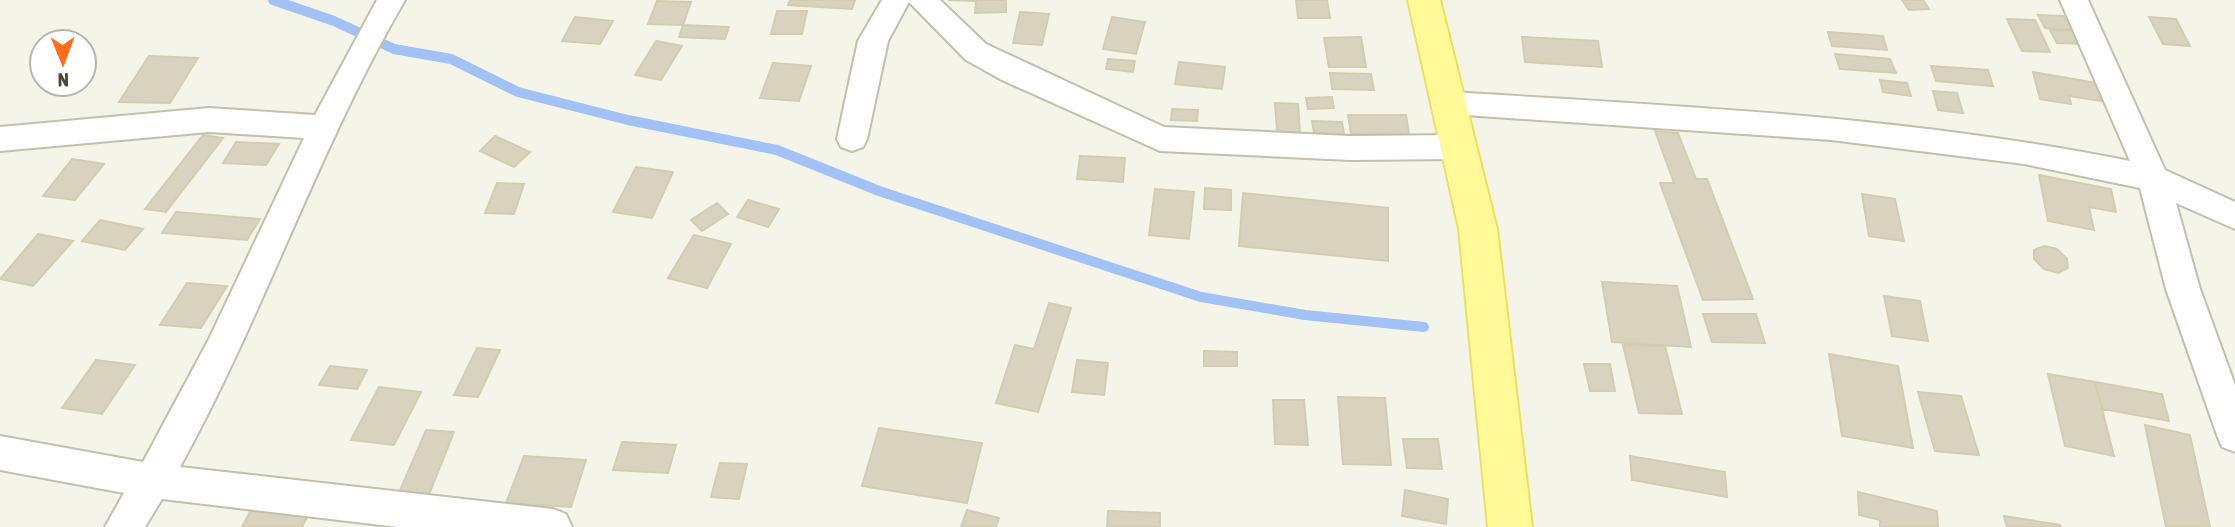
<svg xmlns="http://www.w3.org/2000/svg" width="2235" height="527" font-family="'Asap Condensed',sans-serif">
<rect width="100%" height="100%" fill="#f5f4e9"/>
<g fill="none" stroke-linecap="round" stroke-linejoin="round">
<path stroke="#a2c1f5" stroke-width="10" d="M273,0L334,21L394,49L451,59L518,92L628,120L777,150L879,191L1201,297L1305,315L1424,327"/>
</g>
<path fill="#d8d3be" stroke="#d3cdb0" stroke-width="2" d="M790,0H855L852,9L788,5Z
M948,0H1006V12L975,13L976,1Z
M1296,0H1327L1330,18H1298Z
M1902,0H1923L1929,9L1909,10Z
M657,1L691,2L683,25L648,24Z
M777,11H807L802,34H771Z
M1020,12L1049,14L1042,45L1013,43Z
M2038,15L2063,16L2076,30L2045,28Z
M575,17L613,21L600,44L562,41Z
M1112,17L1145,22L1136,54L1103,49Z
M2149,17L2176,19L2190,46L2163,44Z
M2007,19L2035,20L2050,52L2022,51Z
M683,25L729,27L725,39L679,37Z
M2050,30L2077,31L2084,44L2057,43Z
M1828,32L1883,36L1887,50L1832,46Z
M1361,37L1366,67H1329L1324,38Z
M1522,37L1598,41L1602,67L1525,62Z
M656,41L682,46L661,80L635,75Z
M1835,54L1890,59L1896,73L1840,69Z
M149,56L198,58L170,103L119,102Z
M1108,59L1135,61L1133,72L1106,69Z
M1179,62L1225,67L1222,89L1175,84Z
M773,63L811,66L799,101L760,98Z
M1931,66L1988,70L1993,86L1936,81Z
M2033,72L2096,83L2101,101L2069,96L2071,104L2040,99Z
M1330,73L1371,74L1374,90L1332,89Z
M1880,80L1907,83L1911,96L1883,92Z
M1933,91L1957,93L1963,113L1938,110Z
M1332,97L1334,108L1308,109L1306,98Z
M1275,103L1298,104L1300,133L1277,132Z
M1172,109L1198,110L1197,121L1171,120Z
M1348,115H1406L1409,134L1351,133Z
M1312,121L1342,122L1344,134L1314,133Z
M1655,131L1678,133L1696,179H1707L1753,299L1703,300L1660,183H1674Z
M203,135L223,138L166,212L145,209Z
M495,136L530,152L514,167L480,151Z
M236,142L279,144L266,165L223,163Z
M1080,156L1125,158L1123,182L1077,179Z
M72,159L104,164L75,200L43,196Z
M636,167L673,172L652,218L613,212Z
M2039,175L2111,189L2116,212L2089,207L2094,230L2048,221Z
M497,183L524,184L514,214L485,213Z
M1205,188L1231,190V210L1204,209Z
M1155,189L1194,192L1189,239L1149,235Z
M1243,193L1388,208V261L1239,246Z
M1862,194L1895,199L1904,241L1869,236Z
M748,200L779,209L768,227L737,217Z
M717,203L728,214L702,231L691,220Z
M176,212L260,219L247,240L162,233Z
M100,220L143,229L125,250L82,241Z
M38,234L73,241L33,286L0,279Z
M694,235L731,244L707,288L668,278Z
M2044,246L2057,249L2067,259L2068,268L2058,273L2044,269L2034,259V250Z
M1602,282L1677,286L1691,347L1612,342Z
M187,283L227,286L201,328L160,325Z
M1884,296L1920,301L1928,341L1892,336Z
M1049,303L1071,308L1038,412L996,403L1015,345L1034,349Z
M1703,314H1756L1765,343L1712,342Z
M1623,345L1665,346L1682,414L1639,413Z
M477,348L500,350L478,397L454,395Z
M1204,351L1237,352V366H1204Z
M1829,354L1898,366L1913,448L1842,436Z
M96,360L135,365L102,414L62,408Z
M1077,360L1108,363L1104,395L1072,392Z
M1584,364H1610L1615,391H1590Z
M330,366L367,370L357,389L319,385Z
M2048,374L2095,382L2114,456L2065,446Z
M2095,382L2162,394L2169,421L2102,409Z
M379,387L421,392L394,445L351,440Z
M1918,392L1961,396L1979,455L1935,451Z
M1338,397L1385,398L1391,465L1343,464Z
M1273,400H1304L1308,445L1275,444Z
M2145,425L2190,435L2210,527H2166Z
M879,428L982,443L967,503L862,486Z
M426,430L454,432L428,497L398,495Z
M1403,439H1438L1442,469L1407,468Z
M622,442L676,445L668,473L613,470Z
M524,456L586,460L571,507L506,503Z
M1630,456L1725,472L1727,497L1632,480Z
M720,463L747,464L739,499L711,497Z
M1405,490L1448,499L1446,524L1402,516Z
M1858,492L1937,511L1938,527H1880V520L1859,515Z
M251,510L307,517L302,527H242Z
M967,510L999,518L996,527H961Z
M1108,511L1160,513V527H1107Z
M2004,516L2060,525L2061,527H2007Z"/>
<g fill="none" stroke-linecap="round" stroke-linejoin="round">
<g stroke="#c2bfab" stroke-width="4">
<path id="minor" d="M377,0H405C318,149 264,315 180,467L553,509L566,514L572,527H398L162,499L145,527H105L124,493L0,470V436L143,462L209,339L304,138L209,132L0,151V127L209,108L315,115Z
M882,0H940L986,44L1164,127L1350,136L1460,135L1471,138L1476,147L1471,156L1460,159L1350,160L1160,151L1002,80L966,60L909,2L888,41L867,139L863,147L852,151L841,147L837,139L858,41Z
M2060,0H2088L2165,170L2235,202V229L2176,203L2200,289L2235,385V452L2222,447L2217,435L2166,289L2140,188L2024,164L1831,140L1451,114L1440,111L1436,103L1440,95L1451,92C1679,106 1906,116 2130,161Z"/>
</g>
<g stroke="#ebe161" stroke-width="4">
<path id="primary" d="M1408,0H1440L1497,229L1532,527H1488L1459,229Z"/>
</g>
<use href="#minor" fill="#fff" fill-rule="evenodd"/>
<use href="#primary" fill="#fff998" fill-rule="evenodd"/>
</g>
<g transform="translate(63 63) rotate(179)"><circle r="33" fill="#ffffff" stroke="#b7b5af" stroke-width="2"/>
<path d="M0-5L12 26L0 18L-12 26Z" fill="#ff6e16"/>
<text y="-10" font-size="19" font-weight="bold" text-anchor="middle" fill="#4a4737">N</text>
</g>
</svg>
